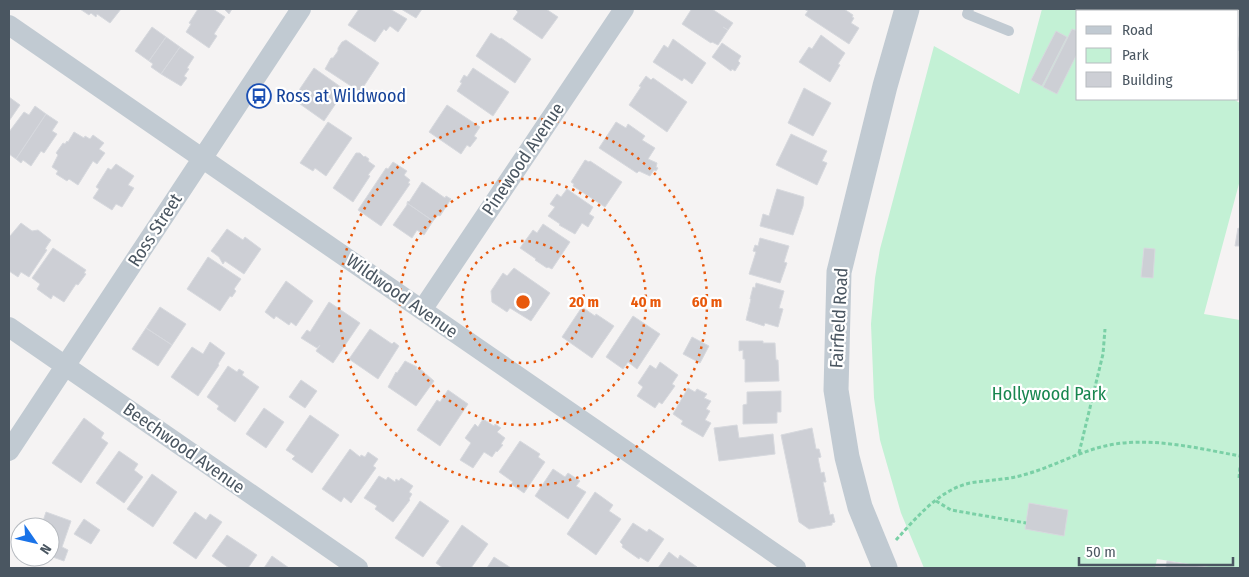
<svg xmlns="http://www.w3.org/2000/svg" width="1249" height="577" font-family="'Fira Sans Condensed',sans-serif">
<rect width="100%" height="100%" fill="#f5f3f3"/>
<path fill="#c3f1d5" d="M1042,9H1076L1080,11H1078V99H1233L1240,103V180L1204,314L1240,320V568H1215L1157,559L1155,568H924L901,513L880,440L874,398L871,324L875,278L880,249L934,46L1019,94Z"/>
<path fill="#cdcfd5" stroke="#d7d9de" d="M80,9H121L110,23L97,14L96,17L91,13L89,15Z
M198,9H213L225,17L214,34L217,36L209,48L186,32L191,24L189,23Z
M224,9H232L229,14Z
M359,9H390L407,19L398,32L390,26L386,31L384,29L375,42L348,25Z
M401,9H422L416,18Z
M515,9H546L558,17L542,39L513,19L518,12Z
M689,9H712L733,23L728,30L723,27L728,30L718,45L712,42L711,43L682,24L691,10Z
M804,9H844L853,15L852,17L854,18L851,23L859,28L849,44L805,15L808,11Z
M1090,9H1114L1113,11H1089Z
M1197,9H1234L1233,11H1196Z
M152,27L166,37L149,61L135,51Z
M1072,29L1078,31V52L1057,94L1043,87Z
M1056,31L1067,37L1042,86L1031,80Z
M491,33L500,39L501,38L531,59L515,83L476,56Z
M1240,33V51L1238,50V41Z
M821,35L845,53L838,64L840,65L830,82L799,62L809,47L812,49Z
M166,37L180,47L161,74L151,67L153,64L149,61Z
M673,39L706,63L692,84L684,78L682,81L653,62L664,45L668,48Z
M346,40L379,63L360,92L325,69L331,58H333L338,51V48L342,42Z
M722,43L741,56L738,61L740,63L735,71L732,69L731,71L712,57Z
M180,47L194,57L187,68L189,69L184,76L187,78L181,86L161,74Z
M314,68L345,90L324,121L293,99Z
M473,68L509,92L493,116L457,91L462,83L460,82L464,75L467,77Z
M646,76L651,80L653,78L687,102L667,132L629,105L641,87L639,86Z
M804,88L831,103L813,136L788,123Z
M9,97L20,105L9,121Z
M447,105L480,127L474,136L477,138L470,147L467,145L461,154L429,132Z
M35,106L46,114L16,159L9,154V132L24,112L29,115Z
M46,114L58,122L52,131L57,134L44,153L41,151L31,166L23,160L21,163L16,159Z
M328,122L352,138L326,176L315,168L313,171L300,163Z
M616,122L626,128L628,124L645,136L642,140L655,148L648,159L657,163L656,167L658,168L656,171L654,170L650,176L639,171L637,173L599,148Z
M74,132L84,138L85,136L90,139L93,135L104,143L99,149L105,153L97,164L93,161L78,185L69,179L67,181L56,174L58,171L52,167L58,155L56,153L63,143L65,144L67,141L68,142Z
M791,134L827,151L822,161L827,163L817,185L776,165Z
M356,153H360L364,157L365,156L369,159L368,161L375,166L368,175L370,176L353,202L333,188Z
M585,160L589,162L590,161L622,182L605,207L573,186L574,184L571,182Z
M393,162L407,171L404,175L410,180L408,183L410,184L381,226L358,210L386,168L388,169Z
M116,164L134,176L128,185L134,188L122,207L116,204L112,210L93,198L99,189L96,187L108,168L111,170Z
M422,182L445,198L446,196L451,199L440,216L438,215L433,221L407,203L408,201L409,202Z
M567,189L593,207L589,214L594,217L588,227L582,223L575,234L559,225L560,224L548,216L555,207L550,204L557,194L561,197Z
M777,189L804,197L803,206L793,235L760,226L763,214L769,216Z
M407,203L433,221L424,235L417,230L412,238L393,225L407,205Z
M21,223L32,231L38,230L51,240L45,249L47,250L29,277L21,272L18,277L9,271V235L10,236Z
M543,224L570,242L552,269L548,267L547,268L535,260L536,259L520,248L533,230L537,233Z
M1238,228L1240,229V246H1235Z
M227,229L243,240L245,237L261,249L244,274L225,261L223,264L219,257L211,251Z
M760,238L789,246L784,262L787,263L780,283L749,274L756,252L753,251L755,245L758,246Z
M53,248L86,270L84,273L86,274L78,285L76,284L64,302L53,295L51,299L37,289L40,284L32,278Z
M1144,248L1155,249L1153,278L1141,277Z
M208,257L241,279L234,289L236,291L232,297L230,296L220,311L187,289Z
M514,268L550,293L531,321L510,308L507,312L492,302L491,291L503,273L507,276Z
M286,281L313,301L296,326L291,322L289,325L276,316L274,319L265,312Z
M756,283L784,291L779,308L783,309L778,327L765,323L764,326L746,320L751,299H750L753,287L755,288Z
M329,302L360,323L333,363L316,351L320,345L317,348L301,338L307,330L310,332Z
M160,307L186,324L172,345L146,328Z
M582,307L595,316L596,314L614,326L592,358L562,337Z
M633,316L660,334L637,369L628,362L623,369L606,357Z
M146,328L172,345L158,366L132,349Z
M370,329L392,344L394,342L399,346L378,379L349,359Z
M692,337L709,346L700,363L683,354Z
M739,341H763V343H775L776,360H778L779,381L745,382V359H743V350L739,351Z
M210,342L225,353L218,364L219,365L198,396L171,377L192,347L203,354Z
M405,361L417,367L416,369L418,370L419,368L425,373L424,374H426L434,381L416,406L388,387L396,372L397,373Z
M660,362L678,375L672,384L675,386L662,404L659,402L655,408L637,396L643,387L638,383L650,365L656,369Z
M228,366L237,372L239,369L244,372L242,375L259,387L235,422L217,409L219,406L207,397Z
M301,380L317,391L305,408L289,397Z
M688,388L695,392L697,389L707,394L704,398L711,401L706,409L710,411L705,420L711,423L703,437L681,424L683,421L673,414Z
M448,390L468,404L440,446L417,430L437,400L440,402Z
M781,391V412H777V423L743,424V405L747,404V392Z
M264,408L284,422L266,448L246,434Z
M310,415L339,435L312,473L292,459L295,456L286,450Z
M84,418L104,433L101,438L108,443L81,483L52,463Z
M483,419L494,426L495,424L501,428L497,432L505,438L501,444L503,445L497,452L496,451L492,457L484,452L473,468L460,460L471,443L465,438L475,424L478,427Z
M737,425L739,438L773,434L775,454L719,461L714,428Z
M812,428L816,449H819L821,457L818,458L821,473L824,472L826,482H823L830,515L833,514L835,522L832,523V525L809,529L799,522L781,435Z
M520,441L540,454L538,457L545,462L524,493L511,484L513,482L499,472Z
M350,449L360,457L361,455L365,457L368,452L378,459L373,466L376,468L351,503L344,497L341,502L322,489Z
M119,451L138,464L134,470L143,477L124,503L96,483Z
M553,469L565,477L568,473L580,481L576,486L586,492L568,519L535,496Z
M152,474L177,492L153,527L127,509Z
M379,476L386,480L388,477L395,482L396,479L399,481L401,478L413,486L409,492L412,494L409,499L410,500L393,522L375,509L377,506L364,498Z
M595,492L613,505L609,511L621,519L596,555L567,534Z
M420,501L449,521L423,557L395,538Z
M1029,503L1068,510L1064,536L1025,529Z
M46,512L71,521L62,547L68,550L64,561L50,556V527H41Z
M195,512L206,520L210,514L222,522L196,559L173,543Z
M84,519L100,530L91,544L74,534Z
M633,523L647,532L649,529L664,539L648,562L640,557L639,559L622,547L623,545L620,542Z
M462,525L488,544L471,568H443L436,563Z
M227,535L257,555L248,568H229L212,556Z
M669,552L678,559L680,555L697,567L658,568Z
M272,556L289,568H264Z
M494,557L511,568H487Z
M1167,561L1210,568H1166Z"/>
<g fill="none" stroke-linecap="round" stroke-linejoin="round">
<path stroke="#7ad0a6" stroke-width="3" stroke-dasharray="4 2.5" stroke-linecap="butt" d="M1079,453L1103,354L1105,329
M1239,478L1240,467
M936,501L951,510L1026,523
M896,540C917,517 939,490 970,483C988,480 1006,480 1023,475C1050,468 1074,454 1101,447C1146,435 1196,448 1240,456"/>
<path stroke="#c1cad2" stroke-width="10" d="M969,9L967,14L1009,31"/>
<path stroke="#c1cad2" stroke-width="20" d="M9,25L796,568
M422,310L624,9
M9,327L358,568
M9,451L301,9"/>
<path stroke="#c1cad2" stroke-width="25" d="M885,568L860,507L847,457L836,390L839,272L885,86L907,9"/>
</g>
<g fill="none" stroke="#e8590c" stroke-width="2.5" stroke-dasharray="2.5 5">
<circle cx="523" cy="302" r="61"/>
<circle cx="523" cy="302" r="123"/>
<circle cx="523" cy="302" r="184"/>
</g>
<defs>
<g id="bus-ring" transform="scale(1.25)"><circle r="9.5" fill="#fff" stroke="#1a4fb4" stroke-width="1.5"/><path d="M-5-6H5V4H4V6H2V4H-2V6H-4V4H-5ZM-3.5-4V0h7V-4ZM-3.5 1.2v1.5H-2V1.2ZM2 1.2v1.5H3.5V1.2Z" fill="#1a4fb4"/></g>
</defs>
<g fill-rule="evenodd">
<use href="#bus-ring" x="259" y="96"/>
</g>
<g text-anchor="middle" stroke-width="4.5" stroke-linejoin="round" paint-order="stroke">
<g font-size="18" fill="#164399" stroke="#fff" text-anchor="start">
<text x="276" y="102">Ross at Wildwood</text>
</g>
<g font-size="18" fill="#4a5661" stroke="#fff">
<text transform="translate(523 159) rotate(-56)" y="6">Pinewood Avenue</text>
<text transform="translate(155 230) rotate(-57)" y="6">Ross Street</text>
<text transform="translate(402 296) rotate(35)" y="6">Wildwood Avenue</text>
<text transform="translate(839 318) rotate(-87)" y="6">Fairfield Road</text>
<text transform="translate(184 448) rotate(35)" y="6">Beechwood Avenue</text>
</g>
<g font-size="18" fill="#17864f" stroke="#fff">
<text x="1049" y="400">Hollywood Park</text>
</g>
</g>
<circle cx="523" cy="302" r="8" fill="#e8590c" stroke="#fff" stroke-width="2.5"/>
<g font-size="15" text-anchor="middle" font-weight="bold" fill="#e8590c" stroke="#fff" stroke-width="4.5" stroke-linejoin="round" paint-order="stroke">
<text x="584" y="307">20 m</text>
<text x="646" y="307">40 m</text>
<text x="707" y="307">60 m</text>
</g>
<rect width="1249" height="577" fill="none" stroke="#4a5661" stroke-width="20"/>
<rect x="1076" y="10" width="162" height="90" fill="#ffffff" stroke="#b7bbc0"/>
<rect x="1086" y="26" width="25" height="8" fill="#c1cad2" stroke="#b7bbc0"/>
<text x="1122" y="35" font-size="15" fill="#4a5661">Road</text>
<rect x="1086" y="48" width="25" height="15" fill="#c3f1d5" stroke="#b7bbc0"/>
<text x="1122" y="60" font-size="15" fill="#4a5661">Park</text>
<rect x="1086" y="72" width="25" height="15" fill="#cdcfd5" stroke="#b7bbc0"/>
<text x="1122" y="85" font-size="15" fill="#4a5661">Building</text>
<g transform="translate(35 542) rotate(124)"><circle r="24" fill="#ffffff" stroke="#b7bbc0"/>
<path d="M0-4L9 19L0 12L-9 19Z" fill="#1a73e8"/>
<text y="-8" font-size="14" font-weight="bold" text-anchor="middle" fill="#4a5661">N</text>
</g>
<path d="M1079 557v8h154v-8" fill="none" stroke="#4a5661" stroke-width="2.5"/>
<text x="1086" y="557" font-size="15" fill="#4a5661" stroke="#ffffff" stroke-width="4" paint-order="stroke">50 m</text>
</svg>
